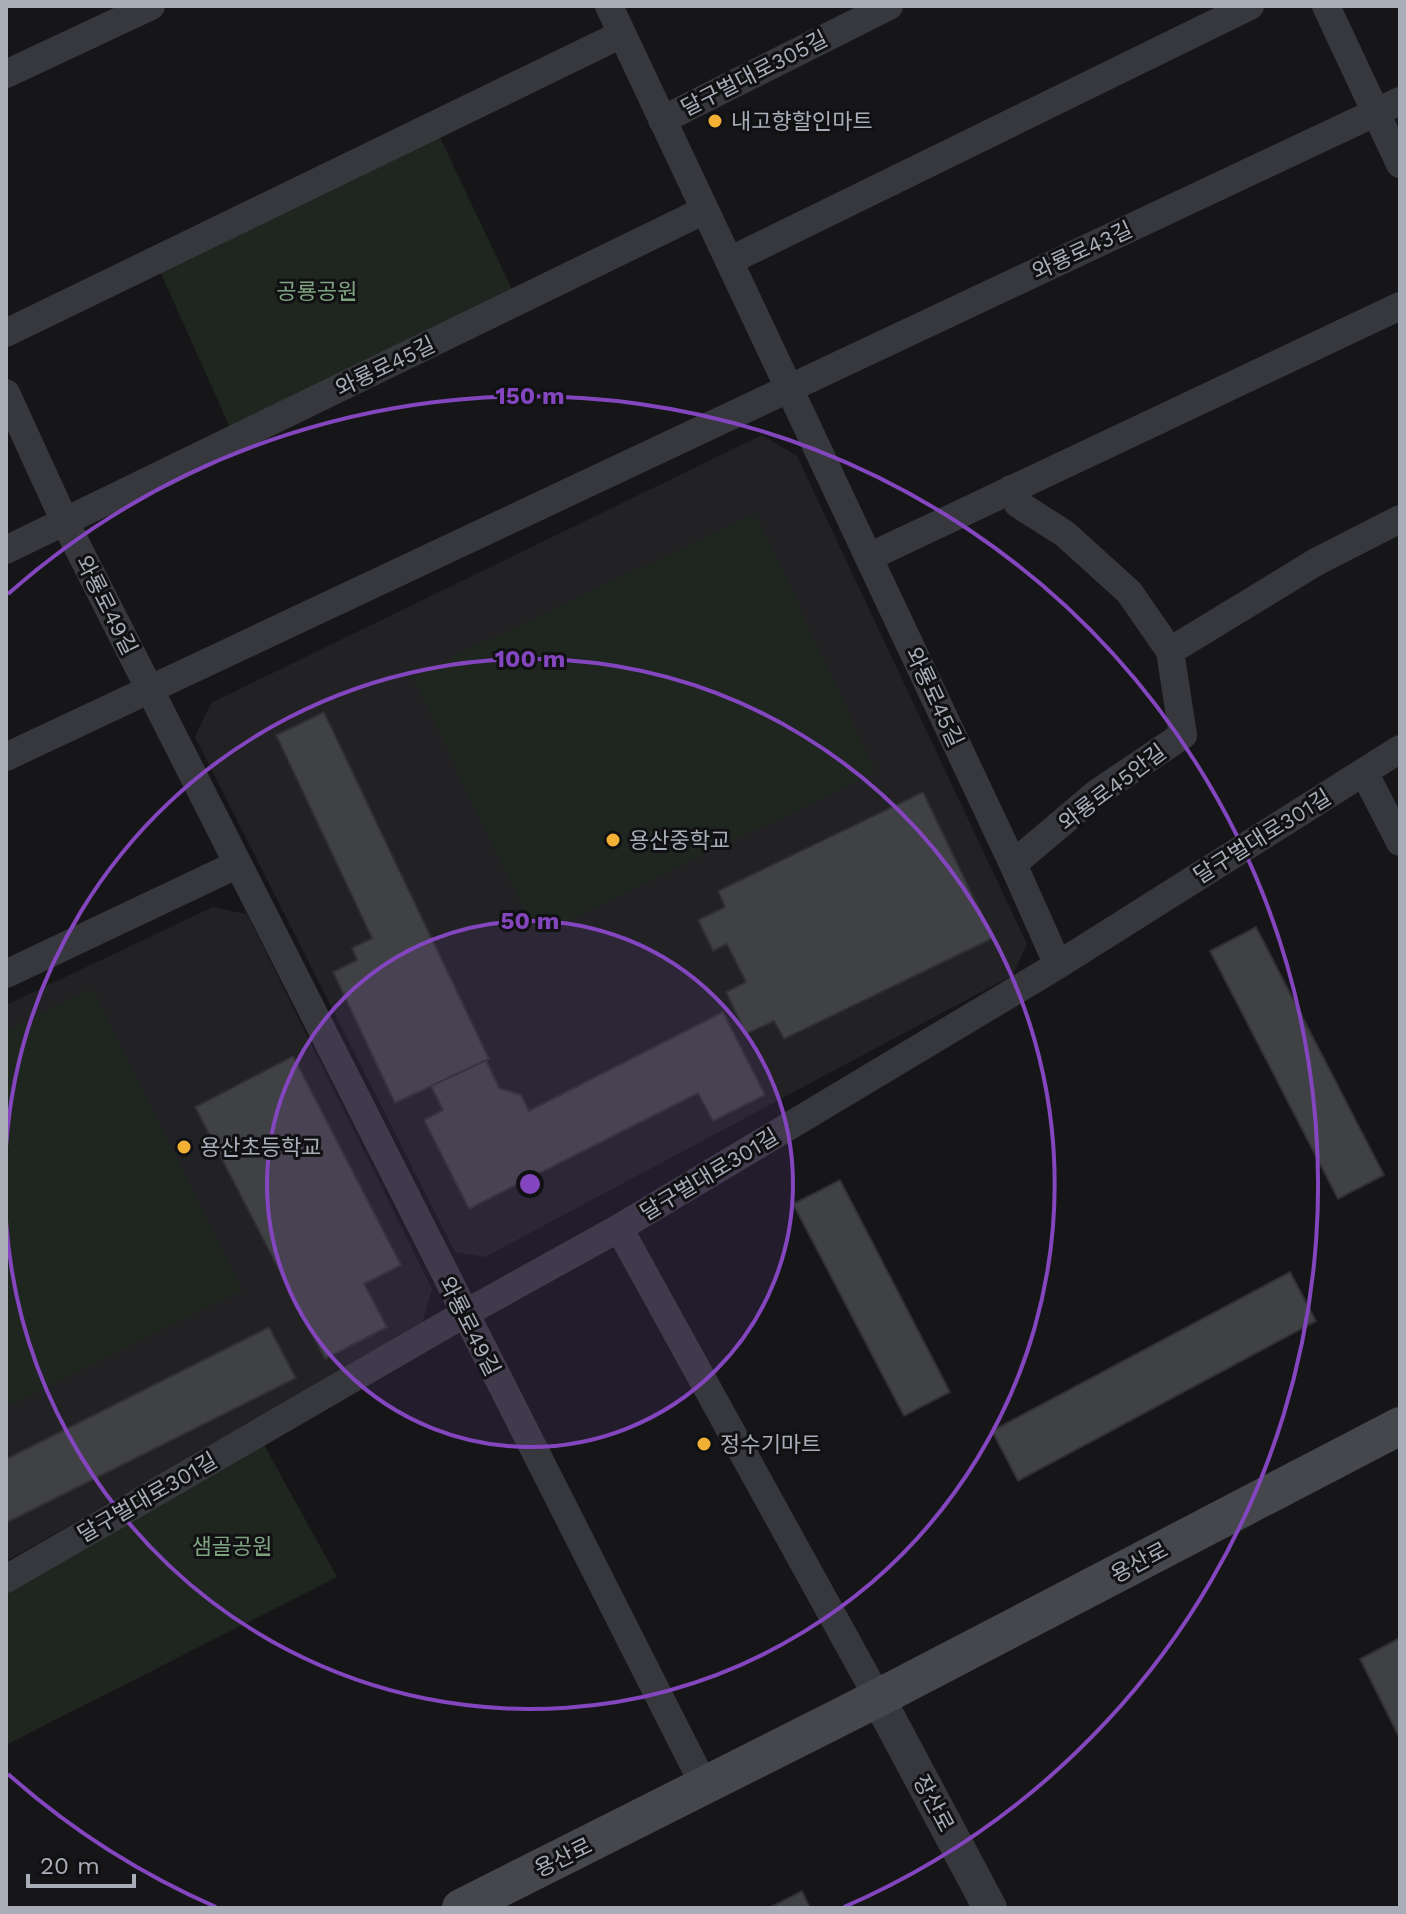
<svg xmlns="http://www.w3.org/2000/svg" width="1406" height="1914" font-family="'Work Sans','Noto Sans KR',sans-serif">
<rect width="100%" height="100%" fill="#161618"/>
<path fill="#222225" d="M762,435L797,456L1027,944L1013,975L485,1257L455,1252L195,737L211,703Z
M213,907L247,914L432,1289L421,1328L6,1561V1005Z"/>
<path fill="#1e261f" d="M434,125L518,302L235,439L155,260Z
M756,513L876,772L536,936L412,676Z
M92,988L242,1291L6,1408V1031Z
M263,1443L337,1577L6,1745V1589Z"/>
<path fill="#404145" stroke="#303034" stroke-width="2" d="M324,712L489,1059L395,1103L333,972L357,960L352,948L372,938L276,735Z
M923,792L993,938L784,1039L774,1021L746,1034L726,992L746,982L727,944L713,951L698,920L725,907L718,891Z
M1256,927L1384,1175L1338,1199L1210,951Z
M723,1012L765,1095L713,1121L698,1093L469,1209L424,1120L443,1110L431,1086L486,1060L499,1088L521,1095L529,1111Z
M293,1056L401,1265L364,1284L387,1327L325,1359L195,1107Z
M840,1180L950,1392L904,1416L793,1204Z
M1290,1272L1316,1321L1018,1481L992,1431Z
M269,1327L296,1378L6,1523V1459Z
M1400,1638V1739L1360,1659Z
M802,1891L810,1908H769Z"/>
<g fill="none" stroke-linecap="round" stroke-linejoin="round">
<path stroke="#37383d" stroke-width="28" d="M609,6L1013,864L1058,965
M1326,6L1400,164
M6,74L151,6
M662,120L889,6
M729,261L1250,6
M6,333L622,34
M6,393L65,522L705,1787
M1011,489L1018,504L1065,534L1129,592L1170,651L1183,735L1097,793L1013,864
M6,550L705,210
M869,557L1400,306
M1170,651L1316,562L1400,519
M6,757L1400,101
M1364,772L1400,842
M6,974L238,864
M619,1228L878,1698
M6,1579L464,1314L619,1228L1058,965L1400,749"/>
<path stroke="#37383d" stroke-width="34" d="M878,1698L990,1908"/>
<path stroke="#45474d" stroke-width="38" d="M461,1908L878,1698L1400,1426"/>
</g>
<circle cx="530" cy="1184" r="263" fill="#8446be" fill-opacity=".12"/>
<g fill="none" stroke="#8446be" stroke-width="4">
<circle cx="530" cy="1184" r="263"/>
<path d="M6 1147A525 525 0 1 1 6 1221"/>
<path d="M216 1907A788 788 0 0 1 8 1774M8 594A788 788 0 1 1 844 1907"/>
</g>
<g fill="#f2b134" stroke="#111113" stroke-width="3">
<circle cx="715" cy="121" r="8"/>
<circle cx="613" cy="840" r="8"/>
<circle cx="184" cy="1147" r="8"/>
<circle cx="704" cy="1444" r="8"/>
</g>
<g text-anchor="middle" stroke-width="6" stroke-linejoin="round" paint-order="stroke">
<g font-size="22" fill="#a8adb8" stroke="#111113">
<text transform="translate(754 73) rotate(-27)" y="8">달구벌대로305길</text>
<text transform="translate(1082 250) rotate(-25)" y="8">와룡로43길</text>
<text transform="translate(385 366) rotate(-26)" y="8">와룡로45길</text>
<text transform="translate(107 605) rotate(63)" y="8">와룡로49길</text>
<text transform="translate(935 697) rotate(65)" y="8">와룡로45길</text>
<text transform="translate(1112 787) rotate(-37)" y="8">와룡로45안길</text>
<text transform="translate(1262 836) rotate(-32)" y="8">달구벌대로301길</text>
<text transform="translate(709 1174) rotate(-31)" y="8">달구벌대로301길</text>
<text transform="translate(470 1326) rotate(63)" y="8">와룡로49길</text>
<text transform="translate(147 1497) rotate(-30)" y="8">달구벌대로301길</text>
<text transform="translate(1139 1562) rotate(-28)" y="8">용산로</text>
<text transform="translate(934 1803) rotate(62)" y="8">장산로</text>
<text transform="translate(563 1857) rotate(-26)" y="8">용산로</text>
</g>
<g font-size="22" fill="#a8adb8" stroke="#111113" text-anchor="start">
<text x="731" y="129">내고향할인마트</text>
<text x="629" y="848">용산중학교</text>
<text x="200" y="1155">용산초등학교</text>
<text x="720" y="1452">정수기마트</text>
</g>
<g font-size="22" fill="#7fa381" stroke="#111113">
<text x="317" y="299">공룡공원</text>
<text x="232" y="1554">샘골공원</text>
</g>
</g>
<circle cx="530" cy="1184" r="12" fill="#8446be" stroke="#111113" stroke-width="4"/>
<g font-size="24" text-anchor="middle" font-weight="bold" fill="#8446be" stroke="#111113" stroke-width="6" stroke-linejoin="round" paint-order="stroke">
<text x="530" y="404">150 m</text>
<text x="530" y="667">100 m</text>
<text x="530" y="929">50 m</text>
</g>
<rect width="1406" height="1914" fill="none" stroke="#a8adb8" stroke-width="16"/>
<path d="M28 1874v12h106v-12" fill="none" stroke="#a8adb8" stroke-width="4"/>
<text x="40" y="1874" font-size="24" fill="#a8adb8" stroke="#111113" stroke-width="6" paint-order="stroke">20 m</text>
</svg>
